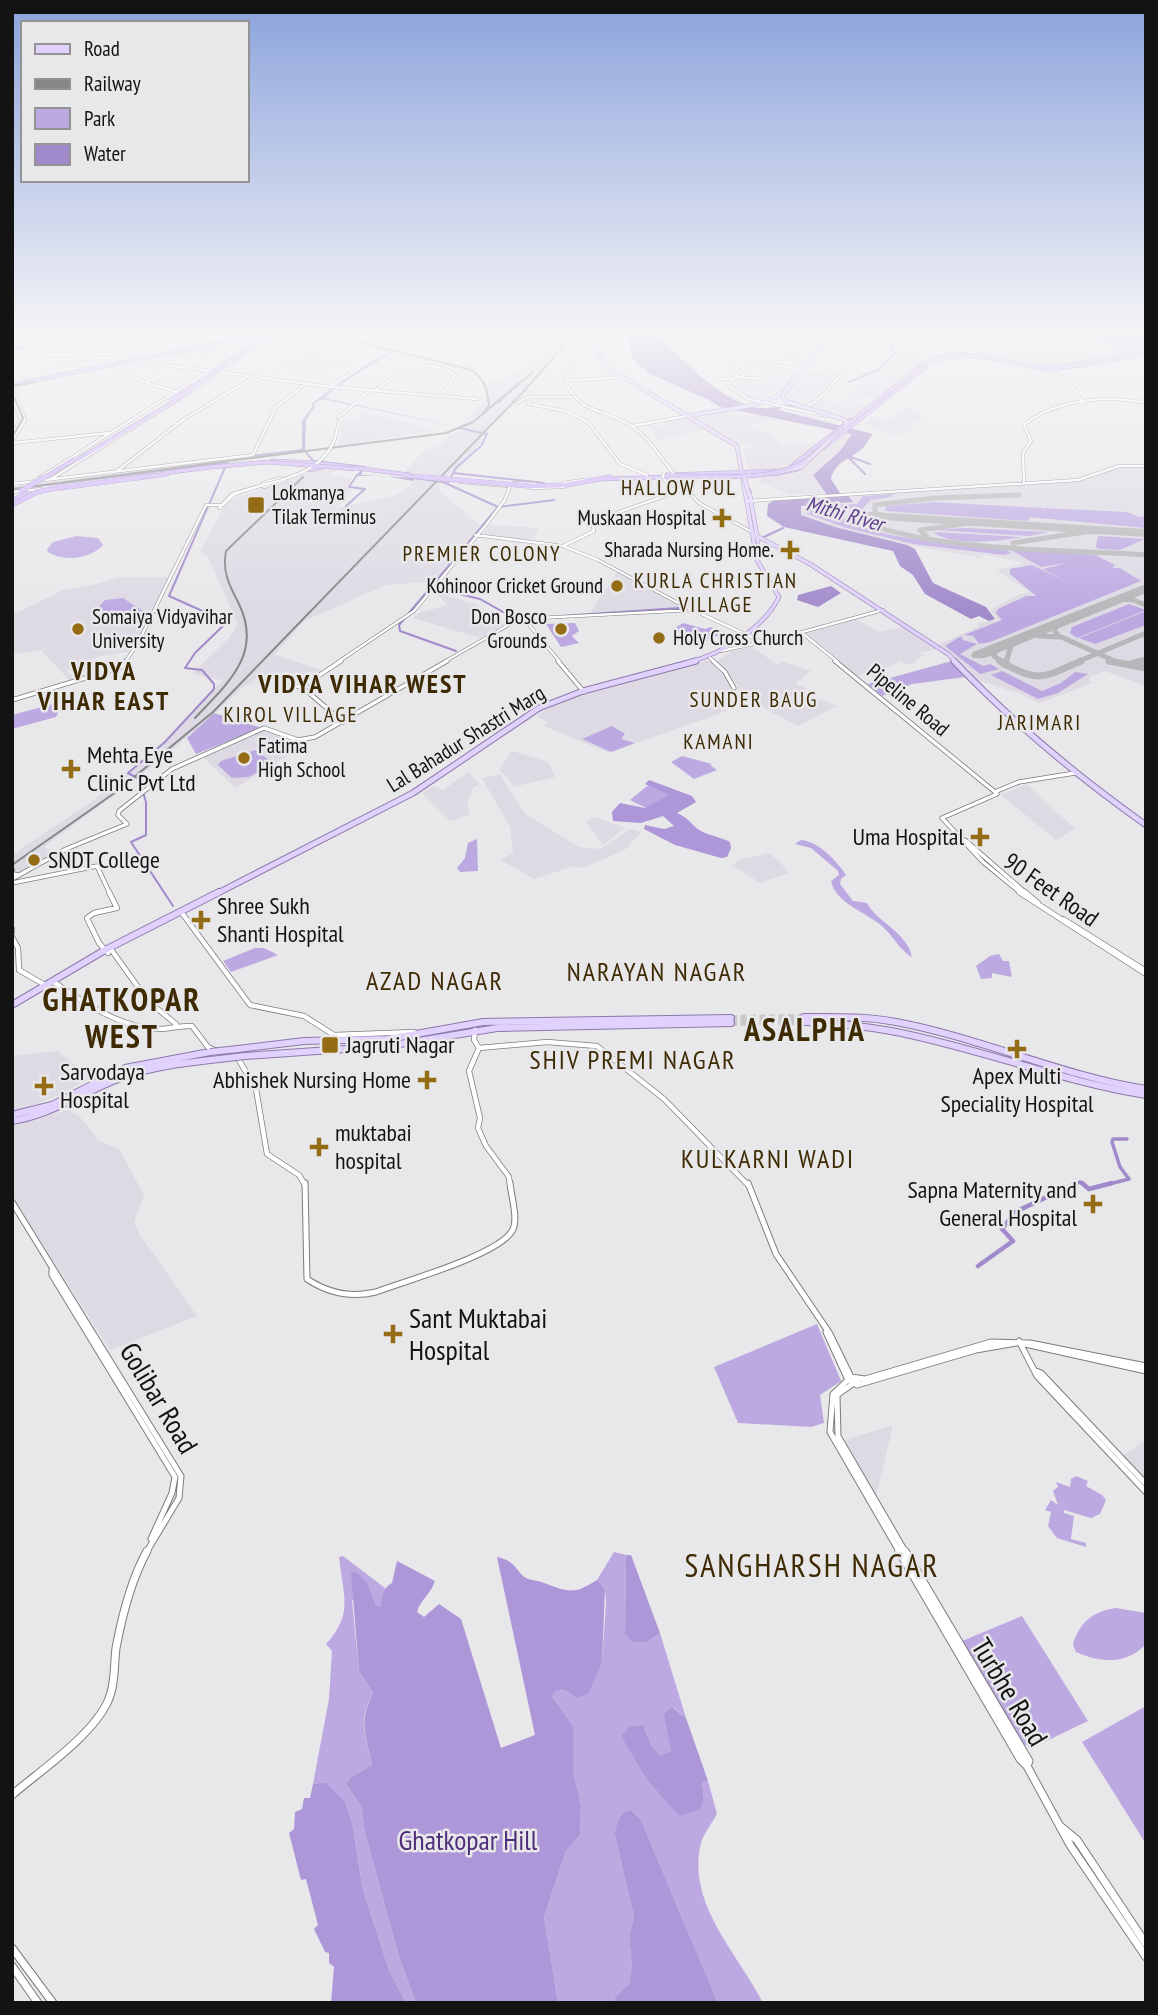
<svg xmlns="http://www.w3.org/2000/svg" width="1158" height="2015" font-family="'PT Sans Narrow',sans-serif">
<rect width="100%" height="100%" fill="#e8e7ea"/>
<path fill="#dddae4" d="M562,332H572L560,352L526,390L528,391L488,431L471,454L440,483L438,490L480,525L437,576L425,582L386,585L304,621L254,678L275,655L321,670L308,680L275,676L270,680L256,678L251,684H247L162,759L44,847L56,852L16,874L15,873L12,855L91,802L167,742L222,680L192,674L226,641L235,630L237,622L208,557L200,552L226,502L318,468L335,470L330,476L351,478L349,493L336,508L393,496L404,491L420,474L405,472L421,454L430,447H437L451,434L464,431L463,422L489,396V381L505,382L513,373L536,363L555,345Z
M929,332H1146V351L1068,364L1033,365L977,354Z
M903,334L928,336L940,341L906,347L928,359L875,399L864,396L855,402L868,405L850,419L806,408L821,399L840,402L863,383L869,384L870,382L859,380L892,362L897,352L892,349L902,347L896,346V339Z
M729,335L754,344L736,349L701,350L693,342H706Z
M235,342L241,344L225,355L206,360L199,358L187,360L175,355Z
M796,343L816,345L801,362L782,359L777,365L755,360L760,358L780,360Z
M296,354H303L340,362L324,367L329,370L316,374L288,372L295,363L287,362Z
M777,368L793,371L776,390L764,397L758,399L747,397L734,386L740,378L765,381Z
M806,371L838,375L817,398L804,406L786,400L784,395Z
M907,407L925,416L923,419L910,424L914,429L910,432L892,435L863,423L871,421L869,419L873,417L885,420L895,417L892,414Z
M721,411L771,417L780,420L746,424L773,436L781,445L822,443L790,466L772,470H751L748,469L743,448L756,447L738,444L692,416Z
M365,413L412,424L438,430L338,446L343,420L354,421Z
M687,417L707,429L658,441L646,425H668L662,421Z
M847,432L853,434L849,442L813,474L825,493L791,495L749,477L759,480L763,479L759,475L796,471Z
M210,461L211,465L12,490V487Z
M1119,467H1146V686L1105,671L1090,677L1089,681L1092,683L1043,702L1038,703L1019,693L983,682H975L968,669L938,645L973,629L979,626L977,624L979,623L999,620L990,610L1018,595L1029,592L997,570L1025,563L986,555L981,558L917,547L835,527L808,519L801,514L802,508L808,505L853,502L849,496L1087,480Z
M489,525L526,527L539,529L529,542L484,534Z
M617,572L684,607L685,609L589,614Z
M120,577H170L132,651L97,657L85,662L86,664L67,670L75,680L70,681L42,651L48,649L12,654V615L63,590L89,586Z
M434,592L475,604L505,624L480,638L413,618L419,613L448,605Z
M856,619L879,632L902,627L938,649L919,652L924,655L915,661L916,663L908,665L901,661L884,669L880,667L856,676L806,634Z
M752,647L778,665L783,662L811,671L795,684L806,688L802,692L837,706L798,726L758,705L742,700L737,684L717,661L731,652Z
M708,660L728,679L731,689L712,695L726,703L720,705L729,710L609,753L544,726L547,722L537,716L545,710L573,698Z
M264,729L307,744L235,788L201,755Z
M512,751L548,762L555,777L513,787L509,779L499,770Z
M469,772L479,784L472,789L467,805L470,815L450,821L422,793L434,786L443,790Z
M500,774L525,814L579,847L601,849L630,829L641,832L626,849L604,859L582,868L574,866L534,879L501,860L513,853L510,827L482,778Z
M1027,784L1049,806L1075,828L1056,840L1001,795Z
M594,817L618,825L625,828L603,845L586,822Z
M768,853L779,861L789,873L760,883L732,865L741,859Z
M57,1051L91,1077L59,1095L12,1114V1056Z
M68,1110L80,1117L99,1141L119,1149L144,1195L134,1222L138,1232L197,1316L110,1350L12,1197V1126Z
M893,1425L876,1496H875L845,1440Z
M1146,1440V1480L1123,1456Z"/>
<path fill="#bda9e2" d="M1098,332H1146V349L1134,352L1087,341L1099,336Z
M893,494L891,497L871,500L862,509L837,508L836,518L853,520C864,538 980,547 1006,549L1011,553L1004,555L913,544L843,527L805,513L806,509L812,506L857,504L863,496Z
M934,502L1042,508L1046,512L1043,508L1127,512L1139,517L1146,516V528L1029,517V521L885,511L886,506Z
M965,528L1049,532L1029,536L935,530Z
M933,532L1022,537C999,541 951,547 933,532Z
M76,536L98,538L103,545C91,559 63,562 48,552L47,549L53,542Z
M1098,536L1145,539L1120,550L1099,549L1096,547Z
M1009,549L1096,555L1115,565L1112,568H1120L1141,581L990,642L979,644L973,636L964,635L1002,620L996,613L998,609L1026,596H1036L1010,574V569L1032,565L1065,581L1043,569L1067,563L1041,567Z
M123,598L143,611V616C126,628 112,620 98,608L105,600Z
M1129,604L1146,610L1077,638L1070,633L1072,627Z
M1146,611V625L1095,644L1079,638Z
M575,623L579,631L572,636L579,643L561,647L546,624Z
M683,623L705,629L711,627L726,633L699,642L672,630Z
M961,636L963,640L977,644L960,654L983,666L990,664L999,669L980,674L945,646Z
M952,661L965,677L912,684L882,696L868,684Z
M1002,671L1042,691L1061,683L1075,672L1088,674L1058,693L1038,699L991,675Z
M64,701L56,717L12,729V715Z
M214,713L262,728L196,754L187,738Z
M612,726L625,734L621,739L635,743L611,752L582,739Z
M255,750L269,760L268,766L249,777L232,778L218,765L221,761Z
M682,756L712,764L710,765L717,770L694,779L671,762Z
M651,783L673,793L650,810L630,800Z
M477,839L478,871L460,872L457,868L465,858L468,843Z
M801,840C818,841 837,861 846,875L841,879L840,884L853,901L867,903C877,922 907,932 912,957C901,951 894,938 885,929C870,913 836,905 831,881L839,875L838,871L811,848L795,844Z
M255,948H264L278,955L231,972L223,961Z
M999,954L1003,961H1009L1012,977L992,973V978L981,979L976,966L990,956Z
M817,1324L841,1381L820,1395L824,1423L811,1427L738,1423L714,1367Z
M1076,1476L1088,1481L1086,1486L1102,1495L1106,1500L1100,1514L1091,1518L1064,1510V1513L1074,1516L1071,1539L1086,1543V1547L1057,1538L1048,1526L1051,1512L1045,1510L1051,1500L1058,1505L1053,1491L1058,1487L1056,1482L1070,1487L1071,1479Z
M614,1552L626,1555L625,1634L632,1643L647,1642L660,1633L686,1718L673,1707L669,1732L671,1751L660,1757L652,1746L643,1725L666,1798L679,1816L704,1800L702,1782L708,1781L717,1814C712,1823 704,1833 701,1843C686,1904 738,1953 763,2003H718L641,1820L631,1810L615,1836L634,1917L629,1937L632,1965L629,1984L615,1997L614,2003H558L544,1917L566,1851L580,1835L581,1806L572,1772L574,1727L552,1696L556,1691L564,1690L577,1698L602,1661L606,1603L605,1589L597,1580Z
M343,1556L385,1588L382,1608L376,1605L368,1584L352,1601L359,1671L373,1693C357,1722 366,1735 372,1765L351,1777L346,1784L361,1806L365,1833L399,1957L416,2003H406L389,1970L363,1890L352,1822L345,1801L326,1782L313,1784L329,1699L332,1651L326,1644C354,1613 343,1596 339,1557Z
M1116,1608L1146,1613V1644C1127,1665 1100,1663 1076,1652L1073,1645C1079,1622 1094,1611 1116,1608Z
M1022,1616L1088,1721L1032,1748L1023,1744L962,1641Z
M1146,1706V1844L1082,1742Z"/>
<path fill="#ae97d8" d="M649,780L692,796L696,802L677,813C688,817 691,825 701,831C710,836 721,837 730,842L731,848L727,857L721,858L675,845L644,829L645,825L664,829L674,826L663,816L641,823L613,821L612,812L620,803L645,808L667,796L668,794L645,784Z
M626,1555H631L660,1633L647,1642L632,1643L625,1634Z
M497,1557C512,1560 513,1565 523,1576C529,1581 537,1580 544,1583C568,1592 574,1595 597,1580L605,1589L602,1661L589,1693L577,1698L564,1690L556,1691L552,1696L574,1727L573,1772L581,1806L580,1835L566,1851L544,1917L558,2003H416L399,1957L365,1833L361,1806L346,1784L351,1777L372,1765C366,1734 358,1723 373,1693L359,1671L351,1573L356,1572L368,1584L376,1605L381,1607C383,1596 381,1590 392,1583L397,1561L435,1581C431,1594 420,1600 417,1612L424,1617L439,1604L461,1619L501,1748L535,1735Z
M672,1707L686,1718L708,1781L702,1782L704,1800L699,1810L679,1816L646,1778L621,1736L629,1727L643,1725L652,1746L660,1756L671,1751L664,1714Z
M326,1782L345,1801L352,1822L363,1890L389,1970L406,2003H331L334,1967L329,1963V1953L325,1952L314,1929L318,1925L306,1879L301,1880L289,1833L294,1829L295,1812L302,1809L304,1798H310L313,1784Z
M631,1810L641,1820L718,2003H614L615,1997L629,1984L632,1965L629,1937L634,1917L615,1836C616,1825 619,1813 631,1810Z"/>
<path fill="#a18acb" d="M415,332H420C391,358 353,372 324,398L459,427L322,399L313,404L315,406L306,420L305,450L314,460L366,466L361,475L415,478L413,481L385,476H356L363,467L312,461L302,449V421L313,406L311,404L373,360L397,350Z
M622,332H656C682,360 713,393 749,406C760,410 771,407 781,407L779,410L873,434C869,438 867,444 863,448C852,458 834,462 831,479L840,493L848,495L853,502L801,506V515L835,527L907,545L915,549L933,583L986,607L995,619L989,621L979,616L971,619L925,594L913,575L900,566L893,551L784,527L767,516L768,504L775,500L827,495L813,475L840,451L852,434L720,407L709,400L646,372V370L637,364L630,353L631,344Z
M831,586L841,593L818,607L797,600L798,595Z"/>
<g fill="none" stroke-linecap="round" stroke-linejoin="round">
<path stroke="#a18acb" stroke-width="2" d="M302,332L310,334
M271,340L297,332
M15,352L13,351L55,332
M849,382L879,369L896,352L890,347L893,345
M499,402L519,382
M781,406H796
M252,456L302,450
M848,456L870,464
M848,457L865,474
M453,473L544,483
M413,478L443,482L498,507L554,500
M447,484L456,468L481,446L487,434L459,428
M30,487L227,463L169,596L227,622L195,653L185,668L202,670L214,684V689L165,742L128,773L139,779L146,802V835L131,842L173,906
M12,490L21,489
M346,506L365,489L349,487L357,475
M764,537L783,528
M430,587L480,599L510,616L520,618
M409,613L497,508
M561,616L679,608
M405,618L399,625L400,631L456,651"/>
<path stroke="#a18acb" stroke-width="3.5" d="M1073,1185L1080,1182L1084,1185
M1105,1185L1129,1179L1120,1167L1112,1142L1113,1139H1127"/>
<path stroke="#a18acb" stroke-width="4.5" d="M1082,1183L1089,1189L1112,1183
M978,1266L1013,1241L1002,1229L1015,1212L1077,1183"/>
<path stroke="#b7b6b9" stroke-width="5" d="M871,516L862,518L861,522C943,552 1058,549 1146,555
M886,517L875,513V505L935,498L1019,495
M927,537L920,530L977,522
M1013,543L1085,532L1126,531
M1118,599L1133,600L1146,605
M1059,623L1054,630L1059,636L1117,662
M1028,635L1059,637
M997,648L994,656L1002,662
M1006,662L1011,646L1017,640
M1077,662L1146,633
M1136,662L1146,659"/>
<path stroke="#b7b6b9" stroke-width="7" d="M1000,661L1006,665
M1006,661L1005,664C1041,684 1045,676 1081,661
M1109,661L1146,668
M1131,664L1141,661"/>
<path fill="#b7b6b9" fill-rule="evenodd" d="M855,511L1146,529V537L850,518V512Z
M1146,584V593L985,658H973L971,655L973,652Z"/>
<path stroke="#c8c7ca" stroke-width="6" stroke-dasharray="6 3.5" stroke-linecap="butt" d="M731,1018L804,1017
M731,1023L805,1022"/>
<g stroke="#7c7b7e" stroke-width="3.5">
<path id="secondary-far4" d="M574,332L566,348L575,362L565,381C581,415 602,408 630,425C648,436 661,458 674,474
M681,332L703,355L746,368
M725,332L757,343H827
M777,332L784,341
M926,332L977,354
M757,343L751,361L728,385L748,399L826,416
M255,347L303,353L360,367
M12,360L114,358L331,387L477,399
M750,363L804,369
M731,364L737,350L756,346
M117,367L144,382
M1050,370L1067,380L1084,404
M737,377L763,379L776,366
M271,379L284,359L299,350L307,339L317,332
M721,379H734
M565,381L624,377
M146,382L176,368
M146,383L177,392
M331,386L360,367
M12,388L25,420L12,441
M376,390C398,373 429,355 455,375L442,396
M12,398L21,419L12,435
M517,403L528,397
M529,404L565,411L588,422L620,464L647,475
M529,404L528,397H571
M805,408L819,399L842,374
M338,418L370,390
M632,426L687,416
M12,443L109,433
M117,471L184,419L256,376
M663,477L667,483L681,490
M675,477L699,503L752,532
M39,478L209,371
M51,479L222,372
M461,482L508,486
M263,483L280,478L286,480L284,481
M514,483L536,484
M563,483L583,480
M1024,483L1023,453L1031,441L1024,425C1045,406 1085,398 1113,399C1124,399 1135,402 1146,402
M12,484L253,455L276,407L307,383
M263,485L235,494L219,508L232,494L266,484
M264,487L284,481
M530,488L564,487
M12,492L41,489
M747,501L1078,480L1119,466H1146
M475,535L563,546L598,560L682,605L762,642
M563,546L594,531L593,527L602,518L682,490
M525,620L560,662
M802,633L838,662
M721,651L777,639L883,610
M710,658L715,662
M125,662L137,645L206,505H220
M338,662L414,611L486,525L504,501L510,487
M444,662L519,619L693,610"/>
</g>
<g stroke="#7c7b7e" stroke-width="5">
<path id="secondary-far3" d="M558,661L584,692
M713,661L725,672L734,688
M835,661L995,792
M277,684L302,687L343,722
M300,688L341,661
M12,700L122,667L126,661
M997,791L1019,782L1075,773
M997,794L942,818L983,862L1022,894
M965,840L1027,894
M66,849L74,870
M12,869L13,874L18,875
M12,879L66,849L127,824L118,815L119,811L172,769L264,728L298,740L315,737L447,661
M12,883L97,866L110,894"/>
</g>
<g stroke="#7c7b7e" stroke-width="6">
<path id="secondary-far2" d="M1019,892L1146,974
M1025,892L1038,903
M182,913L250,1005L304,1016L334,1035L414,1032
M1063,919L1146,971
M12,929V932
M12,937L18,948L19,970L45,985
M110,948L148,1001L176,1024
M108,953L99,943L87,918L94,913L117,908L109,892
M52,981C84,1002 115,1025 154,1029C167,1030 179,1025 192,1026L208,1047L215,1050
M475,1030L474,1040L479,1048
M479,1048L547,1042L597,1046L664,1099L748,1185
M479,1048L469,1071L480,1118L478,1128L486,1146L509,1177L510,1185
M236,1055L256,1089L267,1154L299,1175L305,1185"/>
</g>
<g stroke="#7c7b7e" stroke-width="7">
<path id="secondary-far1" d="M305,1183L307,1279C328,1293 351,1298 376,1292C405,1281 498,1255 512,1231C519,1220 511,1196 510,1183
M748,1183L776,1254L830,1334L851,1377L865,1379L991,1342L1030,1343L1146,1366
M12,1202L181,1476L179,1498L146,1553
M52,1270V1275L175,1477L172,1493L151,1539
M826,1332L848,1380L857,1385L976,1350L1016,1343
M1019,1341L1037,1376L1146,1492
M1025,1344L1146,1371
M1036,1371L1041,1373L1146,1484
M851,1377L833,1394L830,1432L900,1553
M858,1380L837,1395L838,1436L906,1553"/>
</g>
<g stroke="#7c7b7e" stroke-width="9">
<path id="secondary" d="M899,1551L1020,1759L1027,1766L1070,1845L1146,1957
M905,1551L1029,1761L1027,1766
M12,1795C41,1770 92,1736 108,1701C115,1685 114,1666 116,1648C122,1616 131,1580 147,1551
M1060,1826L1077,1840L1146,1944
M12,1948L53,2003
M12,1966L38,2003"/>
</g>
<g stroke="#8c7aab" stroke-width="4.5">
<path id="primary-far2" d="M583,332L608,368L737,446L757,560L779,597C764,628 722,654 689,662
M812,342L821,345
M687,416L754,405L776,397L836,332
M749,490L758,542
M755,535L810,564L948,654L956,662"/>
</g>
<g stroke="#8c7aab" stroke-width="7">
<path id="primary-far1" d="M954,661C1012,722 1077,776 1146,825
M216,894L413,793L539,708L583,691L696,661"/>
</g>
<g stroke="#8c7aab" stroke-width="8">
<path id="primary" d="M12,1005L105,950L219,892
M804,1017C835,1017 866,1016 896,1022C981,1038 1060,1075 1146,1089
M805,1022C834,1023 862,1026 891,1031C977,1047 1058,1081 1146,1095
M238,1049L304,1041L388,1039L483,1022L731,1018
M245,1056L388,1046L497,1028L731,1023
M12,1115L52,1105L125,1068L210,1052
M12,1121C49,1115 79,1095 113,1081C147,1067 183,1063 219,1059"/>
</g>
<g stroke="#8c7aab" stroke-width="4.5">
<path id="highway-far1" d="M262,342L284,332
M1067,365L1146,352
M1029,366L1046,370L1062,368
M918,367C946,349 976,354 1007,360
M12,385L272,332
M171,399L248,348
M823,448L926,367
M79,459L180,398
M272,461L319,463L410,475
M792,466L850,420
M310,470L322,467
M164,473L218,466
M774,474L798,469
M666,475L777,471
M130,479L167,474
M601,479L671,477"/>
</g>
<g stroke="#8c7aab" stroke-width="5">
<path id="highway" d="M529,486L566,485L610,477
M60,488L143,477
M12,502L26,492"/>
</g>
<use href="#secondary-far4" stroke="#fff" stroke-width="2.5"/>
<use href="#secondary-far3" stroke="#fff" stroke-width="3.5"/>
<use href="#secondary-far2" stroke="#fff" stroke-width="4.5"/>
<use href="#secondary-far1" stroke="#fff" stroke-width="5"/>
<use href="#secondary" stroke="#fff" stroke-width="7"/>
<use href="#primary-far2" stroke="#e1d1fd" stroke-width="3.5"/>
<use href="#primary-far1" stroke="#e1d1fd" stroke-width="5"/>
<use href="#primary" stroke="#e1d1fd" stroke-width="6"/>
<use href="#highway-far1" stroke="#cdb2fc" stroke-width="3.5"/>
<use href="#highway" stroke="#cdb2fc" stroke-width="4.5"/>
<path stroke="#868588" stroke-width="2" d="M316,332L469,369C485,378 487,388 489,405L482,415
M12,386L35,382
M12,392L23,418L12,437
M12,489L446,433L473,422L533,372
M195,718C228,683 264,653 238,602C229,585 222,571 226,551L303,477
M12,865L116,792L213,712L523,392L562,348L571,332"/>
<g stroke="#7c7b7e" stroke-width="3.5" stroke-linecap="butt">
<path id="secondary-bridge" d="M663,477L664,472
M263,485C290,478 322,470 334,441C337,433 337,426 341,419"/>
</g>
<g stroke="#8c7aab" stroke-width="4.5" stroke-linecap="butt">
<path id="primary-bridge-far1" d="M793,382L782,396L785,401L842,419L847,422L845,427
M774,473L801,467L834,436
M749,475L744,477L749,494"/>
</g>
<g stroke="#8c7aab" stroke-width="8" stroke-linecap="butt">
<path id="primary-bridge" d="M210,1052L238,1049
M219,1059L245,1056"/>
</g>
<g stroke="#8c7aab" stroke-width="4.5" stroke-linecap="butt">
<path id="highway-bridge-far1" d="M230,342L261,343L271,340
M175,400L255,346
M829,439L924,364C967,345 1004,365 1048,367C1081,368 1114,359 1146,354
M212,467L267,462L355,469
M409,476L443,479
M675,476C718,475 767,483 806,461
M42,479L75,459"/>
</g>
<g stroke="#8c7aab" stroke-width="5" stroke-linecap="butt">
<path id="highway-bridge" d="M422,477L529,486
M21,491L44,477
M12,505L37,492L67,486"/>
</g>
<use href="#secondary-bridge" stroke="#fff" stroke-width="2.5"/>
<use href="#primary-bridge-far1" stroke="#e1d1fd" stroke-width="3.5"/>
<use href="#primary-bridge" stroke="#e1d1fd" stroke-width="6"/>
<use href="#highway-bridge-far1" stroke="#cdb2fc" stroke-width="3.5"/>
<use href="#highway-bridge" stroke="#cdb2fc" stroke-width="4.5"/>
</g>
<linearGradient id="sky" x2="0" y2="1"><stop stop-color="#8ba3dc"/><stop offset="0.54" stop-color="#f5f4f6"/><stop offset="1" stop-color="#f5f4f6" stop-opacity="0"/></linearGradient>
<rect width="1158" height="615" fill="url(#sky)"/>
<g fill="#946c16" stroke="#e8e7ea" stroke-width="2.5">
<rect x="247" y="496" width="18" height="18" rx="3.5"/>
<path d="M718.5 507.5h7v7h7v7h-7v7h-7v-7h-7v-7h7z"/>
<path d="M786.5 539.5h7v7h7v7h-7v7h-7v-7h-7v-7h7z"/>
<circle cx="617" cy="586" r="7"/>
<circle cx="78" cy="629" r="7"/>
<circle cx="561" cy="629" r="7"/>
<circle cx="659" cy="638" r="7"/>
<circle cx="244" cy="758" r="7"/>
<path d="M67.5 758.5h7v7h7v7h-7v7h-7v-7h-7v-7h7z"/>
<path d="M976.5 826.5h7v7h7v7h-7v7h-7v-7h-7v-7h7z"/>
<circle cx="34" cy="860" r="7"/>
<path d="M197.5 909.5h7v7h7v7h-7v7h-7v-7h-7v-7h7z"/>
<rect x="321" y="1036" width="18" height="18" rx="3.5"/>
<path d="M1013.5 1038.5h7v7h7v7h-7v7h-7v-7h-7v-7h7z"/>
<path d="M423.5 1069.5h7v7h7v7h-7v7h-7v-7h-7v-7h7z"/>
<path d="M40.5 1075.5h7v7h7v7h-7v7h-7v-7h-7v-7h7z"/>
<path d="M315.5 1136.5h7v7h7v7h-7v7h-7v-7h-7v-7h7z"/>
<path d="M1089.5 1193.5h7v7h7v7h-7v7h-7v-7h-7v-7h7z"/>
<path d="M389.5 1323.5h7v7h7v7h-7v7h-7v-7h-7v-7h7z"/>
</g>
<g text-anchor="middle" stroke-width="5" stroke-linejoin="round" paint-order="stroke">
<g font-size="21" letter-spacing="2" fill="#3e2b03" stroke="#e8e7ea">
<text x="679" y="495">HALLOW PUL</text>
<text x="482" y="561">PREMIER COLONY</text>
<text x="716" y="588">KURLA CHRISTIAN<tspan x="716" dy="24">VILLAGE</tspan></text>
<text x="754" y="707">SUNDER BAUG</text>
<text x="291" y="722">KIROL VILLAGE</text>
<text x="1040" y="730">JARIMARI</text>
<text x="719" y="749">KAMANI</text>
</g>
<g font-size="21" fill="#141314" stroke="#e8e7ea" text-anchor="start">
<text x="272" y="500">Lokmanya<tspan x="272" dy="24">Tilak Terminus</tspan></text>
<text x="706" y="525" text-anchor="end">Muskaan Hospital</text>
<text x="774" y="557" text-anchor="end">Sharada Nursing Home.</text>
<text x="603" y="593" text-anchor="end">Kohinoor Cricket Ground</text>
<text x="92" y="624">Somaiya Vidyavihar<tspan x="92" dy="24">University</tspan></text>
<text x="547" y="624" text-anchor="end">Don Bosco<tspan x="547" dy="24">Grounds</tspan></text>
<text x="673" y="645">Holy Cross Church</text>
<text x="258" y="753">Fatima<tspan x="258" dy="24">High School</tspan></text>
</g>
<g font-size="21" font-style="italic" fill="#5f3f8d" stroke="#e8e7ea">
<text transform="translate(845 514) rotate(16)" y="7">Mithi River</text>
</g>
<g font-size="21" fill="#141314" stroke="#e8e7ea">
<text transform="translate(908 700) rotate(40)" y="7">Pipeline Road</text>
<text transform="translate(466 739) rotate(-32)" y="7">Lal Bahadur Shastri Marg</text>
</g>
<g font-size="24" fill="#141314" stroke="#e8e7ea" text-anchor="start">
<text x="87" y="763">Mehta Eye<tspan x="87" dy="28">Clinic Pvt Ltd</tspan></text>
<text x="964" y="845" text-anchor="end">Uma Hospital</text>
<text x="48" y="868">SNDT College</text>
<text x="217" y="914">Shree Sukh<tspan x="217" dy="28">Shanti Hospital</tspan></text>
<text x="346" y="1053">Jagruti Nagar</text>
<text x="60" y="1080">Sarvodaya<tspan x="60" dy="28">Hospital</tspan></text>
<text x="1017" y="1084" text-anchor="middle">Apex Multi<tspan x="1017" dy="28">Speciality Hospital</tspan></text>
<text x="411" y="1088" text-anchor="end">Abhishek Nursing Home</text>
<text x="335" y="1141">muktabai<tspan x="335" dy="28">hospital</tspan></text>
<text x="1077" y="1198" text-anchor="end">Sapna Maternity and<tspan x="1077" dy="28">General Hospital</tspan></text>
</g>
<g font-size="24" fill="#141314" stroke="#e8e7ea">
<text transform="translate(1051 890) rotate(35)" y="8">90 Feet Road</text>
</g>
<g font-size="26" font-weight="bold" letter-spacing="2" fill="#3e2b03" stroke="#e8e7ea">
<text x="104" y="680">VIDYA<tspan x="104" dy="30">VIHAR EAST</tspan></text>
<text x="363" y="693">VIDYA VIHAR WEST</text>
</g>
<g font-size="26" letter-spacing="2" fill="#3e2b03" stroke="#e8e7ea">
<text x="657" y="981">NARAYAN NAGAR</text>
<text x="435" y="990">AZAD NAGAR</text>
<text x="633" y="1069">SHIV PREMI NAGAR</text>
<text x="768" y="1168">KULKARNI WADI</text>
</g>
<g font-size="28" fill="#141314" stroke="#e8e7ea" text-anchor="start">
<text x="409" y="1328">Sant Muktabai<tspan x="409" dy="32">Hospital</tspan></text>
</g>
<g font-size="28" fill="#141314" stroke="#e8e7ea">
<text transform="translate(159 1398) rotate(59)" y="10">Golibar Road</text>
<text transform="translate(1010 1692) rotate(59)" y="10">Turbhe Road</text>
</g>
<g font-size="28" fill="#4e2d7a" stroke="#e8e7ea">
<text x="468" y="1850">Ghatkopar Hill</text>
</g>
<g font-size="32" font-weight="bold" letter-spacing="2" fill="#3e2b03" stroke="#e8e7ea">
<text x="122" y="1011">GHATKOPAR<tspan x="122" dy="37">WEST</tspan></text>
<text x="805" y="1041">ASALPHA</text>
</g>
<g font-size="32" letter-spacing="2" fill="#3e2b03" stroke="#e8e7ea">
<text x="812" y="1577">SANGHARSH NAGAR</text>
</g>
</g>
<rect width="1158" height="2015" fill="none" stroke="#141314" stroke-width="28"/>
<rect x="21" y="21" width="228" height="161" fill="#e8e7ea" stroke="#939294" stroke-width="2"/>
<rect x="35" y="44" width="35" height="10" fill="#e1d1fd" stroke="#939294" stroke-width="2"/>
<text x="84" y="56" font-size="21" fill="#141314">Road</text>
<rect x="35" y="79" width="35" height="10" fill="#868588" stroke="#939294" stroke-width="2"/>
<text x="84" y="91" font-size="21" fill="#141314">Railway</text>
<rect x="35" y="108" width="35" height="21" fill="#bda9e2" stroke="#939294" stroke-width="2"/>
<text x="84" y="126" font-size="21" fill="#141314">Park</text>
<rect x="35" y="144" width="35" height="21" fill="#a18acb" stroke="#939294" stroke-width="2"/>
<text x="84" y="161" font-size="21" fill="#141314">Water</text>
</svg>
